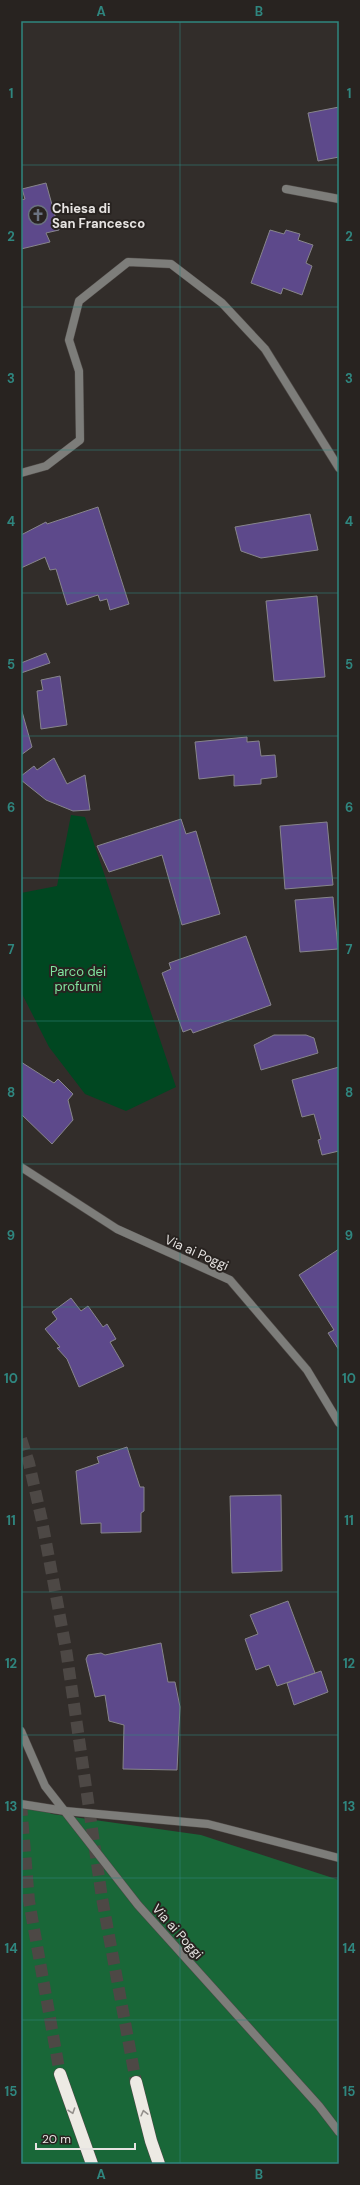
<svg xmlns="http://www.w3.org/2000/svg" width="360" height="2185" font-family="'DM Sans',sans-serif">
<rect width="100%" height="100%" fill="#322d2a"/>
<path fill="#004721" d="M71,815L85,817L176,1087L126,1111L85,1094L49,1047L21,992V893L57,886Z"/>
<path fill="#196738" d="M21,1801L52,1814L201,1835L339,1880V2164H21Z"/>
<path fill="#5d498b" stroke="#87858b" d="M339,107V157L318,161L308,113Z
M46,183L59,230L46,233L50,242L21,249V200L25,199L22,189Z
M270,230L284,234L286,230L300,234L298,240L313,245L306,263L312,266L302,295L283,288L281,294L251,283Z
M98,507L129,604L110,610L107,599L100,601L98,595L67,605L56,569L50,570L45,557L21,568V535L46,522L47,524Z
M310,514L318,550L261,558L241,551L235,527Z
M317,596L325,677L274,681L266,601Z
M46,653L50,663L21,673V663Z
M60,676L67,725L41,729L37,691L43,690L41,680Z
M21,708L32,747L21,755Z
M247,737V742L259,741L261,756L275,755L277,777L261,779V784L234,786V775L199,779L195,742Z
M54,758L67,784L85,775L90,810L73,811L46,800L21,780V776L34,766L37,770Z
M181,819L186,834L196,831L220,914L182,925L162,855L109,872L97,846Z
M327,822L333,885L285,889L280,826Z
M333,897L338,949L300,952L295,900Z
M246,936L271,1005L193,1033L191,1029L183,1032L162,973L171,969L169,963Z
M274,1035H306L314,1038L318,1053L261,1070L254,1045Z
M21,1062L54,1083L58,1079L73,1094L68,1100L73,1120L52,1144L21,1114Z
M339,1067V1151L322,1155L318,1140L321,1139L314,1114L302,1117L292,1080Z
M339,1249V1350L328,1333L334,1330L299,1275Z
M71,1298L81,1311L88,1306L103,1327L107,1324L116,1339L110,1342L124,1366L79,1387L67,1359L57,1348L60,1347L45,1329L57,1319L52,1312Z
M127,1447L140,1487H144V1511L141,1513V1532L101,1533V1523L81,1524L76,1471L99,1463L97,1457Z
M281,1495L282,1571L232,1573L230,1496Z
M288,1601L315,1673L277,1686L269,1665L256,1670L245,1639L258,1634L250,1615Z
M161,1643L168,1682H175L180,1707L177,1770L123,1769L124,1725L109,1721L105,1695L95,1697L86,1659L88,1655L101,1653L105,1655Z
M321,1671L328,1692L294,1705L287,1683Z"/>
<g fill="none" stroke-linecap="round" stroke-linejoin="round">
<path stroke="#4d4845" stroke-width="12" stroke-dasharray="12 6" stroke-linecap="butt" d="M21,1439L29,1463L42,1521L66,1649L102,1898L136,2082
M21,1804L29,1901L60,2074"/>
<g stroke="#4f4a47" stroke-width="9">
<path id="lane" d="M21,473L46,466L80,440L79,371L69,340L79,301L128,262L171,264L222,303L265,349L339,468
M65,1811L208,1824L339,1858"/>
</g>
<g stroke="#4f4a47" stroke-width="9">
<path id="street" d="M286,189L339,199
M21,1167L117,1229L230,1280L307,1370L339,1423
M21,1731L45,1786L138,1905L319,2106L339,2132
M21,1804L65,1811"/>
</g>
<g stroke="#4f4a47" stroke-width="13">
<path id="highway" d="M60,2074L92,2164
M136,2082L151,2141L159,2164"/>
</g>
<use href="#lane" stroke="#7d7d7a" stroke-width="8"/>
<use href="#street" stroke="#7d7d7a" stroke-width="8"/>
<use href="#highway" stroke="#edeae4" stroke-width="12"/>
</g>
<defs><path id="oneway-chevron" d="M-2-3.5L2.5 0L-2 3.5" fill="none" stroke-width="1.6" stroke-linecap="round" stroke-linejoin="round"/></defs>
<g stroke="#94908c">
<use href="#oneway-chevron" transform="translate(72 2111) rotate(71)"/>
<use href="#oneway-chevron" transform="translate(144 2113) rotate(-104)"/>
</g>
<path fill="none" stroke="#2f867f" stroke-width="1" stroke-opacity="0.55" d="M180,21V2164M21,165H339M21,307H339M21,450H339M21,593H339M21,736H339M21,878H339M21,1021H339M21,1164H339M21,1307H339M21,1449H339M21,1592H339M21,1735H339M21,1878H339M21,2020H339"/>
<defs>
<g id="church-ring" transform="scale(1)"><circle r="9.5" fill="#282320" stroke="#6b7280" stroke-width="1.5"/><path d="M-1.2-6h2.4v3.5h3.3v2.4h-3.3V6h-2.4V-.1h-3.3v-2.4h3.3Z" fill="#6b7280"/></g>
</defs>
<g fill-rule="evenodd">
<use href="#church-ring" x="38" y="215"/>
</g>
<g text-anchor="middle" stroke-width="4" stroke-linejoin="round" paint-order="stroke">
<g font-size="13" font-weight="bold" fill="#e6e3e1" stroke="#282320" text-anchor="start">
<text x="52" y="213">Chiesa di<tspan x="52" dy="15">San Francesco</tspan></text>
</g>
<g font-size="13" fill="#80e49f" stroke="#282320">
<text x="78" y="976">Parco dei<tspan x="78" dy="15">profumi</tspan></text>
</g>
<g font-size="13" fill="#e6e3e1" stroke="#282320">
<text transform="translate(197 1252) rotate(24)" y="5">Via ai Poggi</text>
<text transform="translate(178 1931) rotate(48)" y="5">Via ai Poggi</text>
</g>
</g>
<rect width="360" height="2185" fill="none" stroke="#282320" stroke-width="44"/>
<path d="M36 2143v6h99v-6" fill="none" stroke="#e6e3e1" stroke-width="2"/>
<text x="42" y="2143" font-size="12" fill="#e6e3e1" stroke="#282320" stroke-width="3" paint-order="stroke">20 m</text>
<rect x="22" y="22" width="316" height="2141" fill="none" stroke="#2f867f" stroke-width="1.5"/>
<g font-size="13" text-anchor="middle" font-weight="bold" fill="#2f867f">
<text x="101" y="16">A</text>
<text x="259" y="16">B</text>
<text x="11" y="98">1</text>
<text x="349" y="98">1</text>
<text x="11" y="241">2</text>
<text x="349" y="241">2</text>
<text x="11" y="383">3</text>
<text x="349" y="383">3</text>
<text x="11" y="526">4</text>
<text x="349" y="526">4</text>
<text x="11" y="669">5</text>
<text x="349" y="669">5</text>
<text x="11" y="812">6</text>
<text x="349" y="812">6</text>
<text x="11" y="954">7</text>
<text x="349" y="954">7</text>
<text x="11" y="1097">8</text>
<text x="349" y="1097">8</text>
<text x="11" y="1240">9</text>
<text x="349" y="1240">9</text>
<text x="11" y="1383">10</text>
<text x="349" y="1383">10</text>
<text x="11" y="1525">11</text>
<text x="349" y="1525">11</text>
<text x="11" y="1668">12</text>
<text x="349" y="1668">12</text>
<text x="11" y="1811">13</text>
<text x="349" y="1811">13</text>
<text x="11" y="1953">14</text>
<text x="349" y="1953">14</text>
<text x="11" y="2096">15</text>
<text x="349" y="2096">15</text>
<text x="101" y="2179">A</text>
<text x="259" y="2179">B</text>
</g>
</svg>
